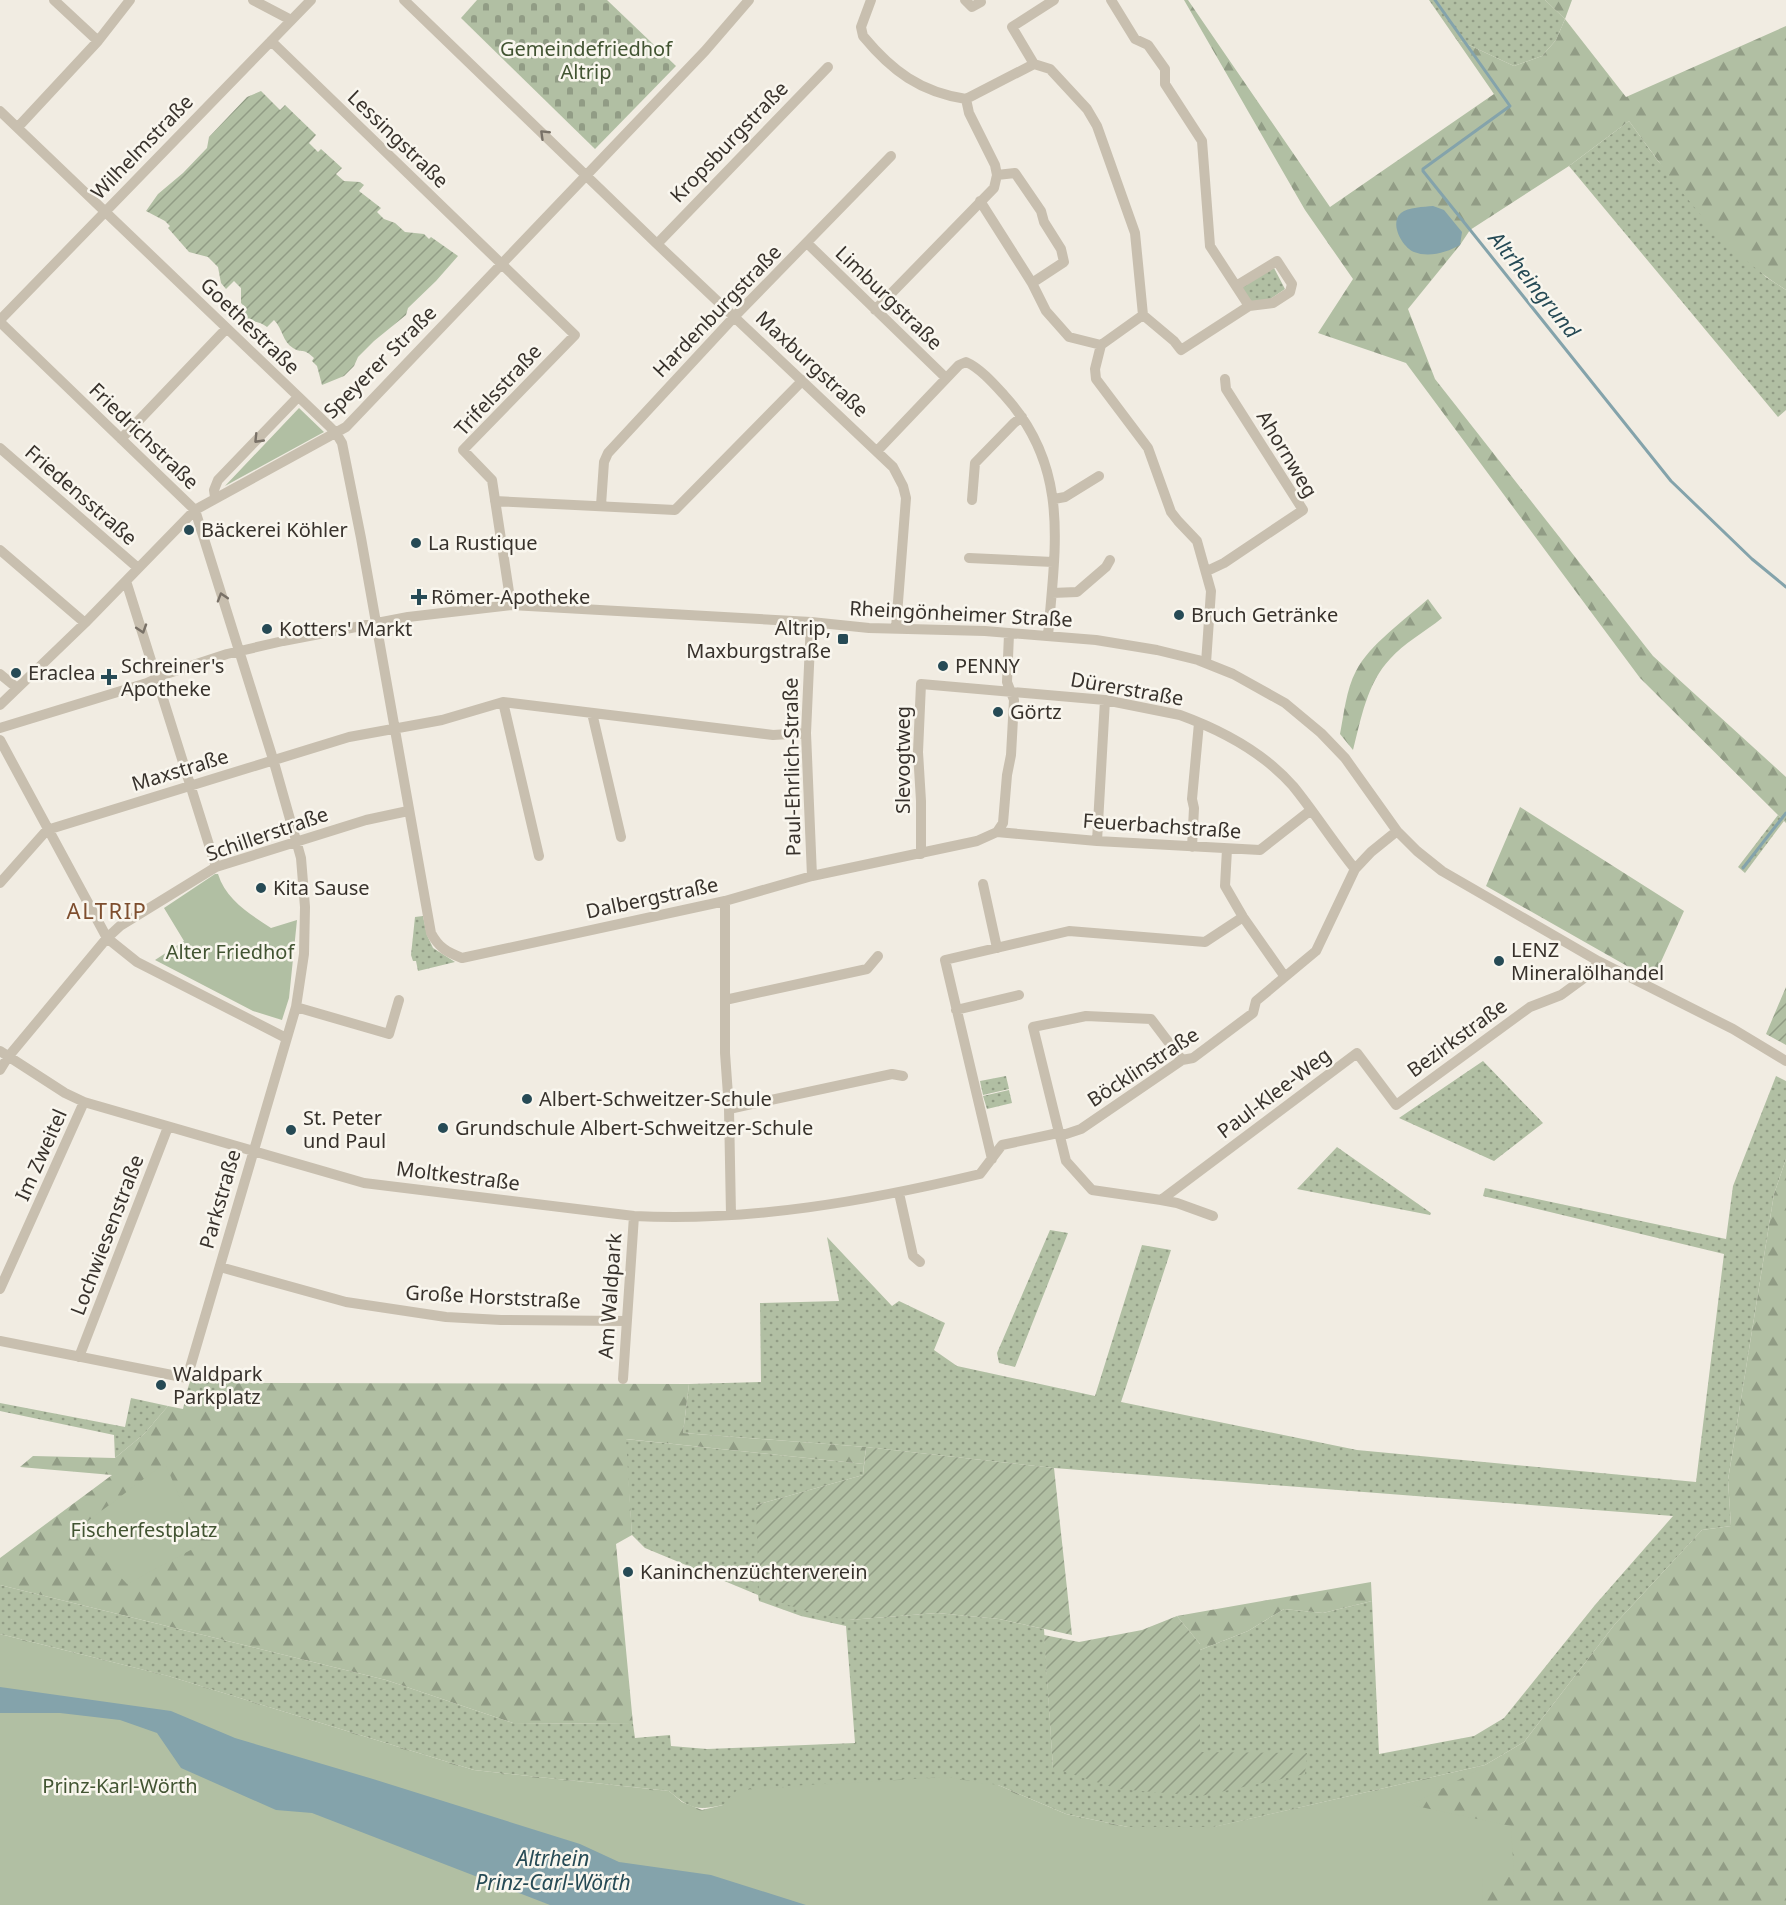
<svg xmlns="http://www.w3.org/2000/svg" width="1786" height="1905" font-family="'Noto Sans',sans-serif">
<defs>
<pattern id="grass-dots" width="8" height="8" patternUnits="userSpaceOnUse" patternTransform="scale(1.5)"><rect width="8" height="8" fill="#b1bfa3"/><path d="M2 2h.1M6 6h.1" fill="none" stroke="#919c85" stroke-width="1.8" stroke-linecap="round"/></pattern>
<pattern id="forest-firs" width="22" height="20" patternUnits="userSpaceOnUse" patternTransform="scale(1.5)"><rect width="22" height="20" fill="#b1bfa3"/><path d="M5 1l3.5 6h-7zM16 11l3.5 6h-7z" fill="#919c85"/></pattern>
<pattern id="cemetery-stones" width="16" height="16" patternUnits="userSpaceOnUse" patternTransform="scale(1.5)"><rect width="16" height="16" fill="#b1bfa3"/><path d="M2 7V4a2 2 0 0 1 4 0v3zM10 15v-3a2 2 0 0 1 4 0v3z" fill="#919c85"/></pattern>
<pattern id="garden-furrows" width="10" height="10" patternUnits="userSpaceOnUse" patternTransform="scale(1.5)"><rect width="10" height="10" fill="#b1bfa3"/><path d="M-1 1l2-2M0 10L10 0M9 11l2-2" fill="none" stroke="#919c85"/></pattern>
</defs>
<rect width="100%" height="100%" fill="#f1ece2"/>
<path fill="url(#grass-dots)" d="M1429,0H1545L1565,19L1556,40L1542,56L1514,66L1456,39Z
M1629,121L1658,161L1766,277L1786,290V410L1778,417L1569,166Z
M1274,268L1285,289L1266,302L1249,305L1239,287Z
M1778,815L1784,821L1745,873L1738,867Z
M423,916L427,935L433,948L455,962L418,971L416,961H413L411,955L415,917Z
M1483,1061L1543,1123L1494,1161L1399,1118Z
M1006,1076L1009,1089L983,1095L980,1081Z
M1776,1076L1786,1081V1159L1774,1194L1728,1480L1731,1526L1702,1530L1615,1624L1524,1742L1485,1765L1214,1827H1128L1066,1814L998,1785L723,1805C696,1811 690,1809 669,1791L474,1770L168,1676L0,1634V1585L386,1680L513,1723L633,1724L635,1738L670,1735L671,1746L707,1749L855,1743L846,1626L801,1616L759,1601L758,1595L645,1548L632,1535L625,1439L864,1464L863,1475L756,1505L849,1620L937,1613L999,1619L1044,1629L1053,1768L1306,1753H1200V1650L1248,1631L1284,1609L1323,1613L1372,1601L1379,1754L1474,1736L1504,1718L1595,1605L1673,1516L1054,1468L866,1447L683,1433L689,1384L761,1382L760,1303L839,1301L827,1237L892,1306L899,1301L945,1323L934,1350L957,1366L1095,1396L1142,1245L1171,1250L1121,1402L1357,1450L1696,1482L1724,1254L1483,1196L1485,1188L1726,1239L1733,1186Z
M1009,1090L1012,1103L987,1109L983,1096Z
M1337,1147L1431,1213L1430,1215L1297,1189Z
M1050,1230L1068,1233L1015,1367L999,1363L997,1353Z
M193,1372L231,1379L219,1397L206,1403L187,1391Z
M131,1398L168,1406L144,1434L115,1458L114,1435L0,1411V1403L125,1427Z"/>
<path fill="url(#forest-firs)" d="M1184,0H1188L1330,207L1494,94L1456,39L1514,66L1542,56L1556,40L1565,19L1545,0H1572L1565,19L1626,97L1786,26V290C1719,248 1675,184 1629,121L1569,166L1470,230L1460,245L1408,309L1435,379L1653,656L1786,777V823L1640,678L1406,363L1318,333L1353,279L1305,210Z
M1428,599L1442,618C1426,631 1403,644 1390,659C1367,683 1361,719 1353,750L1340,734C1344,714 1346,690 1356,671C1369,645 1406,619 1428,599Z
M1520,807L1684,911L1654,977L1627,966L1486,886Z
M1786,1159V1905H806L0,1687V1634L168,1676L474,1770L669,1791L682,1802L702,1810L723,1805L738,1789L947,1777L998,1785L1066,1814L1128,1827H1214L1485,1765L1524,1742L1615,1624L1702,1530L1731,1526L1728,1480L1774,1194Z
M231,1379L251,1383L689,1384L683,1433L866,1447L864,1464L626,1439L632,1535L616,1544L633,1724L513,1723L386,1680L0,1585V1558L112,1475L20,1467L33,1456L115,1458L144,1434L168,1406L183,1409L187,1391L206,1403L219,1397Z
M1371,1582L1372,1601L1323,1613L1284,1609L1248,1631L1200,1650V1644L1177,1616Z"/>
<path fill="url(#cemetery-stones)" d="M477,0H607L676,66L595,149L461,18Z"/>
<path fill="#b1bfa3" d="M299,408L324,432L225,486Z
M215,874H218C226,900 250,914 271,928L297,920L289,998L282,1020L253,1011L155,960L184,941L164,908Z
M165,1463L200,1545L127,1584L76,1530Z
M0,1635L167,1676L474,1771L669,1792L682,1803L701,1811L723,1806L739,1790L947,1777L998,1786L1065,1815L1128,1828L1214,1827L1485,1766L1411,1805L1511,1826L1514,1877H1482L1483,1905H0Z"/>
<path fill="url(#garden-furrows)" d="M261,91L280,110L285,105L312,131L316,135L309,143L318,152L321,149L342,168L336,174L344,181L360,182L364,185L359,191L381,208L377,212L384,219L395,223L405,232L424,234L429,239L431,237L458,256L436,281L408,308L406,315L374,341L358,357L354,366L344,376L322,385L317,366L312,361L314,358C303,347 302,354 293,348C282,341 283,329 274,320L267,327C259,320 248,322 240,315L246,308L241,303V288L234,281L226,289L221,283L218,267L208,257L189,252L168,228L170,226L165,221L146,211L158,194L183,173L207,148L209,137L247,97Z
M1786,987V1045L1766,1034Z
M866,1447L1054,1468L1072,1635L999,1619L937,1613L849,1620L803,1610L759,1595L756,1505L863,1475Z
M1177,1616L1200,1644V1752L1307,1753L1305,1774L1201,1796L1118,1789L1053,1768L1044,1635L1079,1642L1142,1630Z"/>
<path fill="#84a3ab" d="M1433,206L1444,210L1462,232L1460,245C1448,252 1429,258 1414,252C1402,247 1389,223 1401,213C1408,207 1424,207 1433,206Z
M0,1687L171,1711L235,1738L373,1779L580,1844L619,1862L711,1875L806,1905H550L312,1813L276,1810L181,1768L157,1733L120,1720L60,1713H0Z"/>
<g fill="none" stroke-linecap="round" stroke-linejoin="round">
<path stroke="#84a3ab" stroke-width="3" d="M1435,0L1510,106L1423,169V171L1671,481L1752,559L1786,587
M1743,868L1786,813"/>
<path stroke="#c8bfaf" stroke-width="10" d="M54,0L98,41
M253,0L291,20
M404,0L657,244L893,467L903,486L906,498L896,628
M871,0L861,27L863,36C892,71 920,92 966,99L1034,64L1050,69L1087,109L1097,126L1135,233L1143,315L1101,345L1095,369L1096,379L1148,448L1171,512L1178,521L1197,541L1211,591L1206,663
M965,0L972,7L981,2
M1111,0L1135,39L1148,45L1165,69V84L1202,141L1210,246L1236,286
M271,41L575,335L463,450L492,480L511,605
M1034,64L1012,27L1054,0
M0,111L329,426L336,433L342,443L361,538L431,933C439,948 447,952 462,958L725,901L812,876L977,841L997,832L1003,823L1007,775L1011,755L1014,700L1007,682L1009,634
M18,127L98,41L130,0
M997,175L1015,173L1041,211L1044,222L1061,249L1064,262L1032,283L1046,311L1069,337L1101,345
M980,201L1032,283
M807,243L946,378
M657,244L828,67
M875,310L994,188L997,175L995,165L969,113L966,99
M1143,315L1174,341L1181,350L1249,306L1273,303L1290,292L1292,284L1277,261L1236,286L1249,306
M0,320L311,0
M0,322L195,510L273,759L301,858L305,907L304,954L296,1007L187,1378L0,1341
M121,439L226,329
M0,448L138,568
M878,450L959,365L966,362C980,368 994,384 1004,395C1071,468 1055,547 1048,636
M215,497L214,490L218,480L298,397
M1054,499L1065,497L1099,476
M972,500L975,463L1014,423L1022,417
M495,501L675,510L803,380
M601,505L604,462L608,453L735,316L891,156
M0,550L85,623
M969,558L1053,562
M1207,571L1224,563L1303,510L1226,389L1225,379
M126,581L216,867
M1052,593L1077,592L1106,567L1110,560
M811,622L806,733L812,876
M0,674L17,688
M503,702L539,856
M0,705L85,623L195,510L346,427L705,51L749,0
M592,713L621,837
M0,728L147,683L166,674L227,654L283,641L408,617L511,605L811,622L869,628L985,631L1096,640L1157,650L1198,660L1233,674L1285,703L1321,733L1345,758L1397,831L1417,851L1442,871L1598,961L1733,1029L1786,1061
M0,740L107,938L137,962L286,1038
M997,832L1097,841L1260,850L1311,810
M1097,841L1105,700
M1192,847L1194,808L1192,799L1199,723
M1227,849L1225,886L1243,917L1285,977
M921,854V801L918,752L921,684L1105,700L1180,715C1221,730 1264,753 1293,786C1315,813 1333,842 1355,869
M0,883L47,830L349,737L442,720L503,702L773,735L806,733
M983,884L997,948
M725,901V1053L729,1109L731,1215
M725,1000L867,969L878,956
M296,1007L389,1034L399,1000
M956,1010L1019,995
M0,1051L65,1093L84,1102L364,1183L634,1216C750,1222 867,1201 980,1174L1002,1145L1058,1133L1066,1134L1081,1129L1182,1060L1193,1058L1253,1013L1256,1001L1316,951L1355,869L1371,852L1397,831
M1182,1060L1151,1019L1086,1016L1033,1027L1066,1161L1092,1190L1161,1200L1357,1053L1396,1105L1530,1007L1561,995L1591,973L1598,961
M0,1070L8,1057L107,938L120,926L216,867L366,820L408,811
M729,1109L892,1074L903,1076
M992,1159L945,960L1069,931L1205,942L1243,917
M899,1193L913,1256L920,1262
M1161,1200L1177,1203L1213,1216
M220,1267L346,1302L446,1317L501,1320L626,1321
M0,1289L84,1102
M79,1357L168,1127
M623,1379L634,1216"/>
</g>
<defs><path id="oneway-chevron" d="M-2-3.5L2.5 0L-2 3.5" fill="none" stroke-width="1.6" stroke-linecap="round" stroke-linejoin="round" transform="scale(1.5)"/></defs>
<g stroke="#797167">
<use href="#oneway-chevron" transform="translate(544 134) rotate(-136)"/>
<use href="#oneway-chevron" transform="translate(258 439) rotate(134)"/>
<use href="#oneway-chevron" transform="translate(222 597) rotate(-107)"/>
<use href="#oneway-chevron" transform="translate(142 629) rotate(72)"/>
</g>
<g fill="#264a55" stroke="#f9f6ee" stroke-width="2">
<circle cx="189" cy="530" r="6"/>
<circle cx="416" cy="543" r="6"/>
<path d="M416 588h6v6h6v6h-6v6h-6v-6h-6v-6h6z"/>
<circle cx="1179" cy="615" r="6"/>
<circle cx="267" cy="629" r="6"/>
<rect x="837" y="633" width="12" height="12" rx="3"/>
<circle cx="943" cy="666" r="6"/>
<circle cx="16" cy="673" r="6"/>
<path d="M106 668h6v6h6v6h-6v6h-6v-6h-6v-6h6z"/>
<circle cx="998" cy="712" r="6"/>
<circle cx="261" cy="888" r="6"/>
<circle cx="1499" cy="961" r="6"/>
<circle cx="527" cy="1099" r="6"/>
<circle cx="443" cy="1128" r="6"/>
<circle cx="291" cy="1130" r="6"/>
<circle cx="161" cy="1385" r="6"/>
<circle cx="628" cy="1572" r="6"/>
</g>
<g text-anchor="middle" stroke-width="5" stroke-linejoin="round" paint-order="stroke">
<g font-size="20" fill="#425432" stroke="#f9f6ee">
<text x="586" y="56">Gemeindefriedhof<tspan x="586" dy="23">Altrip</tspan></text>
<text x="230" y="959">Alter Friedhof</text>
<text x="144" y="1537">Fischerfestplatz</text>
<text x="120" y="1793">Prinz-Karl-Wörth</text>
</g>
<g font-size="20" fill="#38322c" stroke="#f9f6ee">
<text transform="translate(398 139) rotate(44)" y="7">Lessingstraße</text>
<text transform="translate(729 142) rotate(-46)" y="7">Kropsburgstraße</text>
<text transform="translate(142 147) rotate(-46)" y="7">Wilhelmstraße</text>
<text transform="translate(889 298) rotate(44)" y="7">Limburgstraße</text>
<text transform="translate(717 311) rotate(-46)" y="7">Hardenburgstraße</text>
<text transform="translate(250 326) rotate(44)" y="7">Goethestraße</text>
<text transform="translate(380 362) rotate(-45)" y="7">Speyerer Straße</text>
<text transform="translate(812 364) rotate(43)" y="7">Maxburgstraße</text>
<text transform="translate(498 390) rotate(-47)" y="7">Trifelsstraße</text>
<text transform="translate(144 436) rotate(44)" y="7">Friedrichstraße</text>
<text transform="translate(1287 454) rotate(59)" y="7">Ahornweg</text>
<text transform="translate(81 495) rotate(41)" y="7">Friedensstraße</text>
<text transform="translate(961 614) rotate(3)" y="7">Rheingönheimer Straße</text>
<text transform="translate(1127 689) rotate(10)" y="7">Dürerstraße</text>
<text transform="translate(903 760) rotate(-90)" y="7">Slevogtweg</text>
<text transform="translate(792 767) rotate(-91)" y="7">Paul-Ehrlich-Straße</text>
<text transform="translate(180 770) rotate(-17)" y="7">Maxstraße</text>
<text transform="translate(1162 826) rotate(4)" y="7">Feuerbachstraße</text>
<text transform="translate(267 834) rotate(-19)" y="7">Schillerstraße</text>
<text transform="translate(652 898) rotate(-12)" y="7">Dalbergstraße</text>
<text transform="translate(1457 1038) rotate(-36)" y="7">Bezirkstraße</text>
<text transform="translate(1143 1067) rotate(-33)" y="7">Böcklinstraße</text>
<text transform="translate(1274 1093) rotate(-37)" y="7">Paul-Klee-Weg</text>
<text transform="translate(41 1155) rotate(-66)" y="7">Im Zweitel</text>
<text transform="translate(458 1176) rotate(7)" y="7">Moltkestraße</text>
<text transform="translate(220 1199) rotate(-74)" y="7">Parkstraße</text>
<text transform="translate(107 1235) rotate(-69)" y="7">Lochwiesenstraße</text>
<text transform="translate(610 1296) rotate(-86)" y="7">Am Waldpark</text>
<text transform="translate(493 1297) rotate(3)" y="7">Große Horststraße</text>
</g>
<g font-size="20" fill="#38322c" stroke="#f9f6ee" text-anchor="start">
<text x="201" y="537">Bäckerei Köhler</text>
<text x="428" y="550">La Rustique</text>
<text x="431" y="604">Römer-Apotheke</text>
<text x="1191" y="622">Bruch Getränke</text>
<text x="831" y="635" text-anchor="end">Altrip,<tspan x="831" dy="23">Maxburgstraße</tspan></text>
<text x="279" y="636">Kotters' Markt</text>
<text x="121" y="673">Schreiner's<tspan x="121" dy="23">Apotheke</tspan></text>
<text x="955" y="673">PENNY</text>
<text x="28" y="680">Eraclea</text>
<text x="1010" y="719">Görtz</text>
<text x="273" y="895">Kita Sause</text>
<text x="1511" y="957">LENZ<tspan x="1511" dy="23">Mineralölhandel</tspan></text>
<text x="539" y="1106">Albert-Schweitzer-Schule</text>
<text x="303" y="1125">St. Peter<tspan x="303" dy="23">und Paul</tspan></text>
<text x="455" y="1135">Grundschule Albert-Schweitzer-Schule</text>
<text x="173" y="1381">Waldpark<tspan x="173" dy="23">Parkplatz</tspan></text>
<text x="640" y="1579">Kaninchenzüchterverein</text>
</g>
<g font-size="21" font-style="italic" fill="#264a55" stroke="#f9f6ee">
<text transform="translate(1534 285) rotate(51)" y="7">Altrheingrund</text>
<text x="553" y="1866">Altrhein<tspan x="553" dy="24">Prinz-Carl-Wörth</tspan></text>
</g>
<g font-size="22" letter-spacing="1.5" fill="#7e4e2e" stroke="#f9f6ee">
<text x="107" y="919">ALTRIP</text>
</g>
</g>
</svg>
